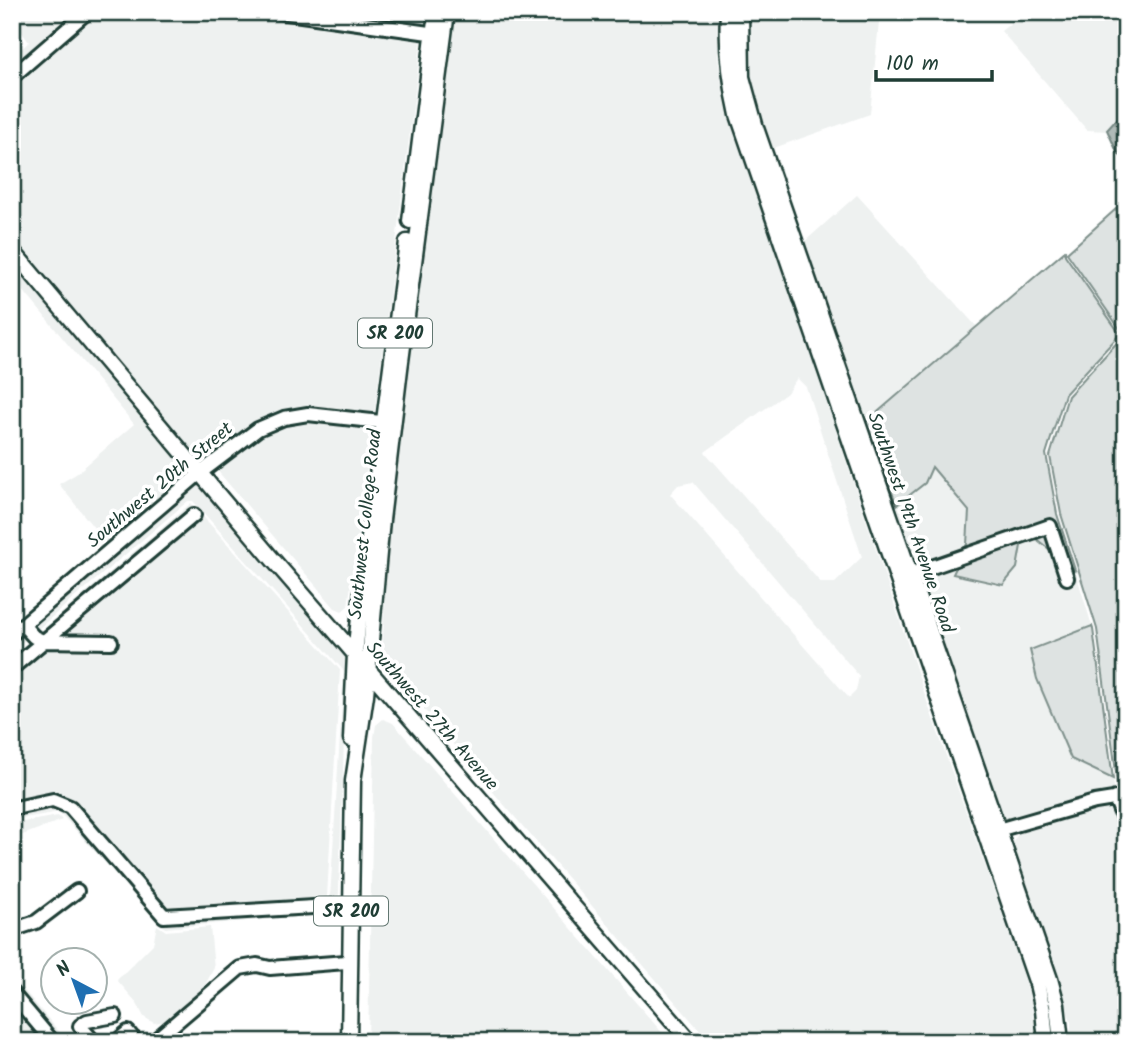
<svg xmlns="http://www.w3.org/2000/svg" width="1138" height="1054" font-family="Kalam,sans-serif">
<rect width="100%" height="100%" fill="#fff"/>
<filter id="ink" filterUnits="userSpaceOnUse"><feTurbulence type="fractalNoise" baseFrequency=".0143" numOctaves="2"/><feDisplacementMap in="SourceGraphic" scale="14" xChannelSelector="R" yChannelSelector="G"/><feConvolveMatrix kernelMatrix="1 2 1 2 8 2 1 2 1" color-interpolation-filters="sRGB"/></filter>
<g filter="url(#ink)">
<path fill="#eef1f0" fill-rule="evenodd" d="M12,12H425L374,417L308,410L255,425L200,467L12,244V57L29,42L12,19Z
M454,12H718V59L726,105L931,713L1022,970L1031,1000L1037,1042H710L487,785L382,659L388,523ZM797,378L806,387L862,557L835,583H821L705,452L787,393ZM693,482L859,676L856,691L849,698L670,494L678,485Z
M748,12H880L870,114L771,149L752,95Z
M1002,12H1126V109L1117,117L1108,131L1087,130L1001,31L1011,23Z
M857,195L977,327L865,423L803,243Z
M12,256L194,472L12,628V613L18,619L106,543L59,484L76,474L134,424L12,277Z
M309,418L373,425L348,606L342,611L335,608L215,468L260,432L286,423Z
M932,467L969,511L967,544L953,573L1024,529L1075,570L1092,626L1030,650L1037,679L1071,759L1113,779L1114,787L1126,792L1002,825L897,505L912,495Z
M200,479L347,651L338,918L294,920L326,918L329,914L344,671L193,501H188L12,651V640Z
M191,503L340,670L326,914L165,928L59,812L12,820V656Z
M383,719L393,723L665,1036L658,1042H368L374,737L376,725Z
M1126,801V1042H1071V1022L1013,842L1018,834L1097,806Z
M58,816L62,820L12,839V824Z
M157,925L166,931L210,927L214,968L205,985L167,1021L154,1023L144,1017L136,1002L117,980L153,944Z
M12,976L68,1042H12Z"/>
<path fill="#dee3e2" stroke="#7e908b" stroke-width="2" d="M1126,200V787H1118L1097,629L1061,514L1050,456L1068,396L1124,335L1067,253Z
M1065,251V255L1120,334L1065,394L1046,454L1057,514L1075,570L1024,529L1017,568L1003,585L953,574L967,544L969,511L932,467L925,483L897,505L865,423Z
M1092,626L1093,629L1113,779L1071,759L1037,679L1030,650Z"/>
<path fill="#afbab7" stroke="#758883" stroke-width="2" d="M1126,109V162L1117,152L1107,130Z"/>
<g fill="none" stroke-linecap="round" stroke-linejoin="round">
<g stroke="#1f3d34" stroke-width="18">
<path id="minor" d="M280,12L443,35
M12,77L87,12
M903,577L1050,526L1067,578
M23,625L34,637L43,641L111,642
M12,634L200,473L258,429L284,418L308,414L390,423
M12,668L194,515
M1115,798L1126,825
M12,805L15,808L53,800L70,807L164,916L347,905
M991,832L1095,802L1126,797
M12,930L36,922L77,891
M12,993L53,1042
M94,1042L80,1026L87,1021L115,1016
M116,1042L128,1032L136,1042
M153,1042L240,968L257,965L270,968L346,962"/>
</g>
<g stroke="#1f3d34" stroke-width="19">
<path id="major" d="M728,12C726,48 730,80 738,115L1037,984L1043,1010L1046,1042
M741,12L742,77L756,128L1050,979L1057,1005L1061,1042
M410,221L436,12
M12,250L274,561L691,1042
M351,739L355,654L361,600L407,242
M349,1042L353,781L366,695L382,520L400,369L447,12"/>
</g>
<use href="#minor" stroke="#fff" stroke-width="12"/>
<use href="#major" stroke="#fff" stroke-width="14"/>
</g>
</g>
<g text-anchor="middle" stroke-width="7" stroke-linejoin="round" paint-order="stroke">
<g fill="#fff" stroke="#627771" stroke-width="2">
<rect x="358" y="318.5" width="74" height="29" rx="5"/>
<rect x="314" y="896.5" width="74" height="29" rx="5"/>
</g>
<g font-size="18" font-weight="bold" fill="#1f3d34">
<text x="395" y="339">SR 200</text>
<text x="351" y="917">SR 200</text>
</g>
<g font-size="19" fill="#1f3d34" stroke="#fff">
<text transform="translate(159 484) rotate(-40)" y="7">Southwest 20th Street</text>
<text transform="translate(912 522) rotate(71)" y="7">Southwest 19th Avenue Road</text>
<text transform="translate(364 524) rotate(-84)" y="7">Southwest College Road</text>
<text transform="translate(433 715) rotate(49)" y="7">Southwest 27th Avenue</text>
</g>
</g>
<rect width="1138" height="1054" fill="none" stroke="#fff" stroke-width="42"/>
<rect x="21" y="21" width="1096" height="1012" fill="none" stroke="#1f3d34" stroke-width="2.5" filter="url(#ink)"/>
<g transform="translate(74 981) rotate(319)"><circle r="33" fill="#ffffff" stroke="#a5b1ae" stroke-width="2"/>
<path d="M0-5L12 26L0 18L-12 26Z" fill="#1f6fb2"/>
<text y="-10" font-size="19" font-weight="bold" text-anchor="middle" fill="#1f3d34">N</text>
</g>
<path d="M876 70v10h116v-10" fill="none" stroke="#1f3d34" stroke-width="3.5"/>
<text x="886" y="70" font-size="21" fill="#1f3d34" stroke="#ffffff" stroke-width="5" paint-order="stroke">100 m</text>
</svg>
